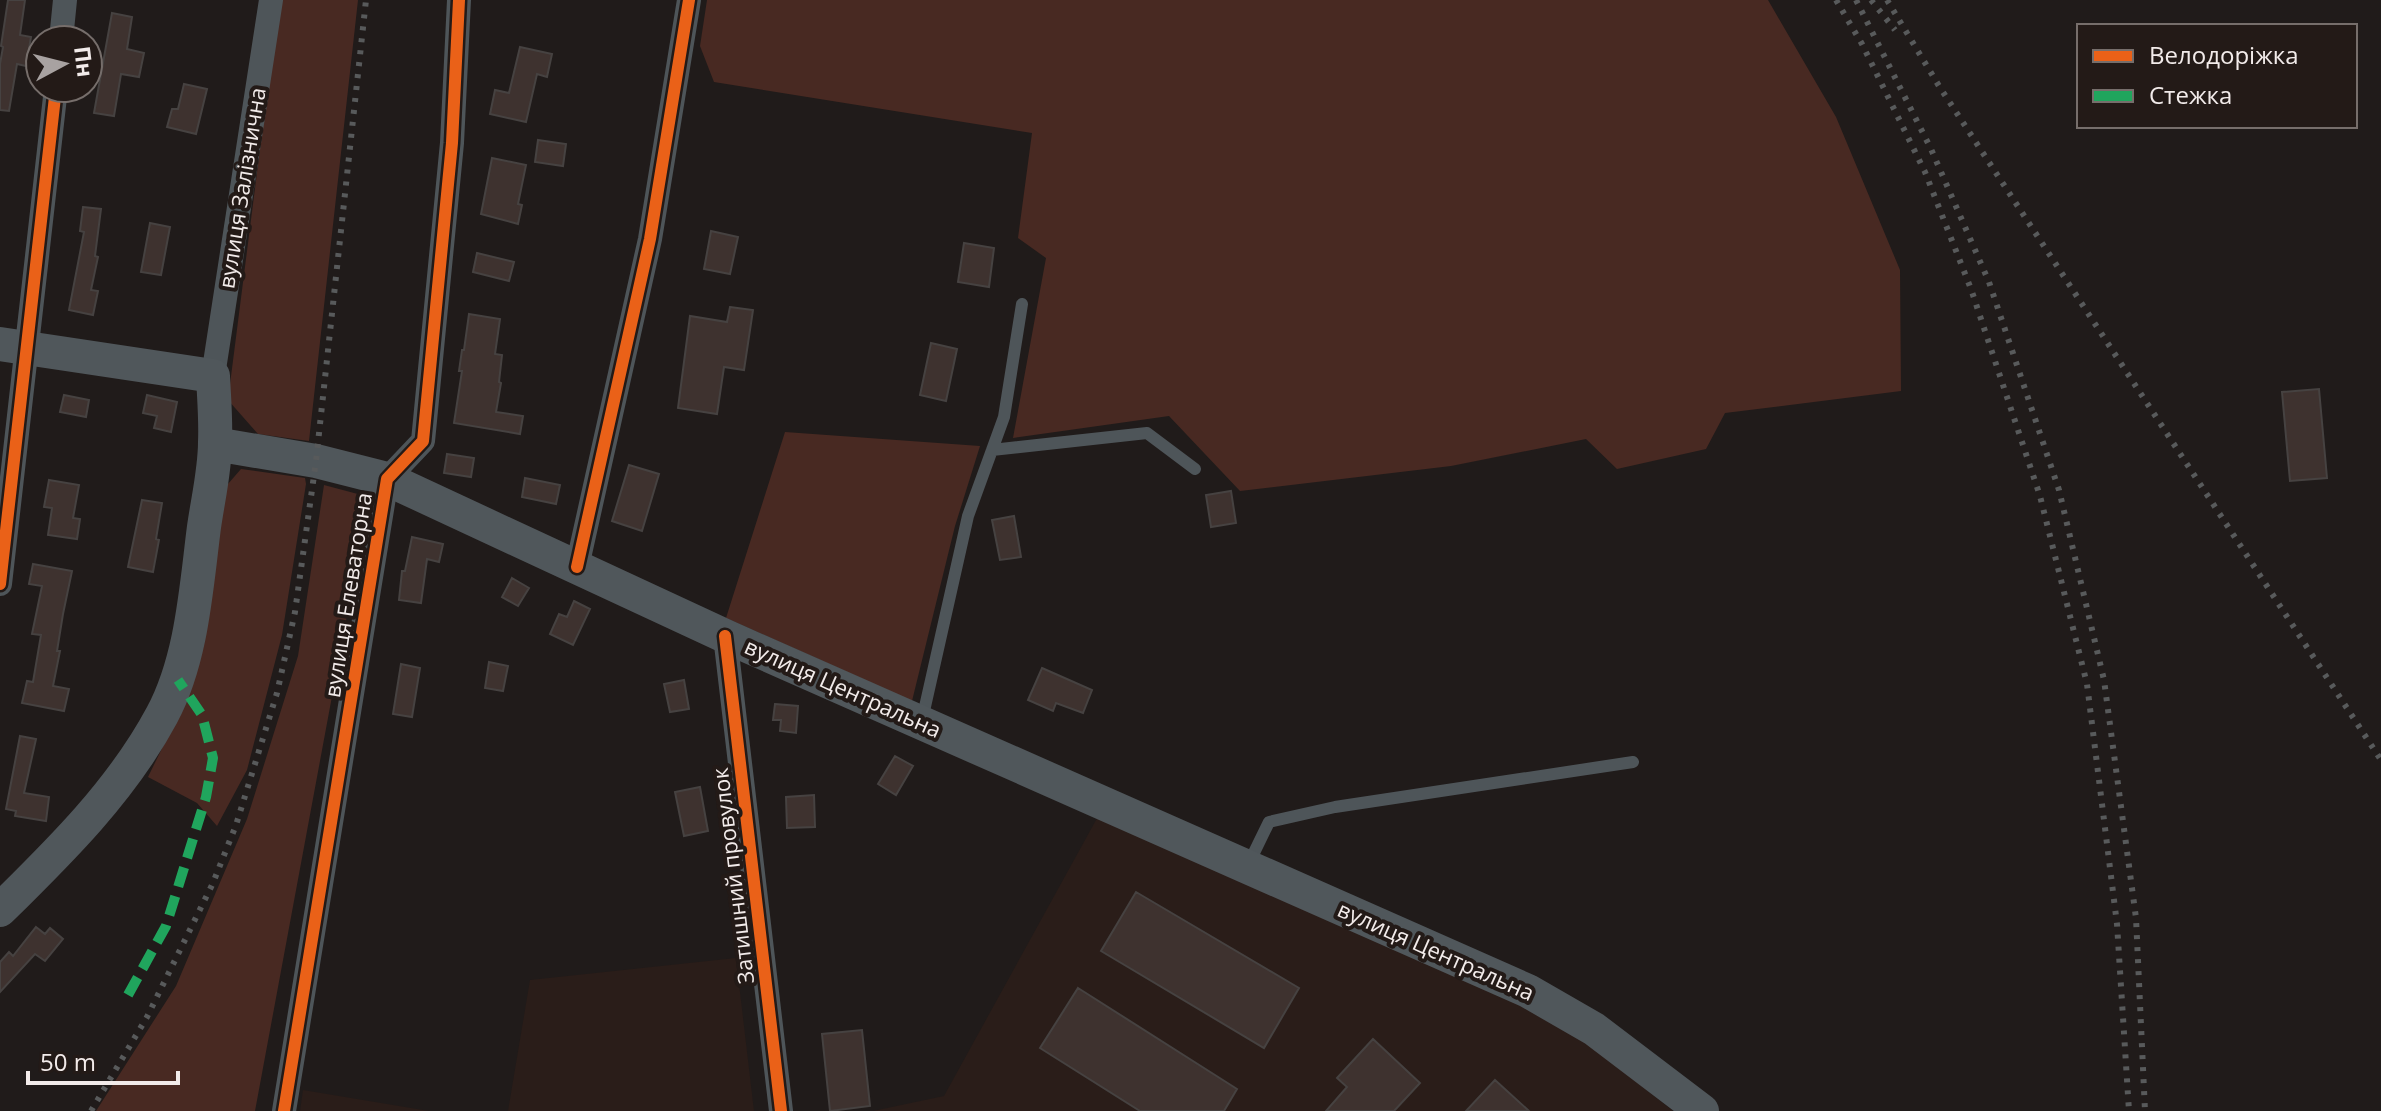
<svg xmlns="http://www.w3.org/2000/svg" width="2381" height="1111" font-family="'Open Sans',sans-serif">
<rect width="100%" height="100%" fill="#201b1a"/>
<path fill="#2a1d19" d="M1101,811L1569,1028L1673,1111H873L944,1096Z
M736,958L754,1111H508L530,980Z
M303,1090L429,1111H300Z"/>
<path fill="#482922" d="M279,0H358L309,441L258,434L228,400Z
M707,0H1768L1836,117L1900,270L1901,391L1725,413L1706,449L1617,469L1586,439L1451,466L1240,491L1169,416L1013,438L1046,258L1018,238L1032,133L714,82L700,46Z
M785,432L980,446L955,526L912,701L726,618Z
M241,469L305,478L306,484L282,635L247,770L217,826L197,803L148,777L171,730L221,492Z
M324,485L369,497L255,1111H96L176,986L247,819L298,656Z"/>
<path fill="#3e322f" stroke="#464241" stroke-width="2" d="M8,0H25L20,35L31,37L26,66L17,64L9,111L0,110V64L3,47L1,46Z
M112,13L132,17L127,49L144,53L139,77L121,74L114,116L94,113Z
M520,47L552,54L547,77L537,74L526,122L490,114L495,90L509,93Z
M184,84L207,89L196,134L167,127L172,109H178Z
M538,140L566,144L563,166L535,162Z
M492,158L526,165L518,204L522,205L518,224L481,214Z
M83,207L101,209L95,256L98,257L91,290L98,291L93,315L69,310L84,232L80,231Z
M150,223L170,227L161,275L141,272Z
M711,231L738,237L730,274L704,269Z
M964,243L994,248L989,287L958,282Z
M477,253L514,262L509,281L473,272Z
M730,307L753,310L744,370L724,367L717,414L678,408L690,316L727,322Z
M469,314L500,319L495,354L502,355L499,382L501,383L496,412L523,416L520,434L454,423L462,371H459L462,350H464Z
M931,343L957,349L946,401L920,395Z
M2319,389L2327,478L2290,481L2282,392Z
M64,395L89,400L86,417L60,412Z
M147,395L177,402L171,432L154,428L157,416L143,413Z
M447,454L474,458L471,477L444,473Z
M629,465L659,474L642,531L612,521Z
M525,478L560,485L556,504L522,497Z
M49,480L79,485L73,518L80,519L77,539L48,535L52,508L44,507Z
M1231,491L1236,523L1211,527L1206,495Z
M142,500L162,503L156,539L159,540L153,572L128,567Z
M1014,516L1021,557L1000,560L992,520Z
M412,537L443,544L439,562L427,559L421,603L399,600L402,571H405Z
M33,564L72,571L63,614L57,651H60L53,686L69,689L64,711L22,703L27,681L33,682L41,635L32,634L42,586L29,584Z
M512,578L529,588L518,606L502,597Z
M574,601L590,609L573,645L550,634L559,614L567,617Z
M489,662L508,666L503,691L485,688Z
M401,664L420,668L412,717L393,714Z
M1042,668L1092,690L1083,713L1056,703L1053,711L1028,700Z
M684,680L689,709L670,712L664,684Z
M775,704L798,706L796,733L780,731L781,720H773Z
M20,736L36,739L24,793L49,797L46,821L15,816L16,811L6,809Z
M895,756L913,766L896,795L878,784Z
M700,787L708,831L684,836L675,792Z
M814,795L815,827L787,828L786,797Z
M1136,892L1299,988L1264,1048L1101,951Z
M36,927L45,934L50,928L63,939L45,961L35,954L0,992V962L9,952L13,956Z
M1078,988L1237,1089L1224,1111H1140L1040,1048Z
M862,1030L870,1106L830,1111L822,1034Z
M1373,1039L1420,1083L1394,1111H1326L1347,1087L1337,1078Z
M1495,1080L1529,1111H1466Z"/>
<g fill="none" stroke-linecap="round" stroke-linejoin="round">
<path stroke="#4e5559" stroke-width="12" d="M992,450L1147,433L1195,469
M922,720L968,516L1004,417L1022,304
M1249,863L1269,822L1335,807L1633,762"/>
<path stroke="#4e5559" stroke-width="24" d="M61,40L65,0
M213,376L271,0
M577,567L650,239L689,0
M0,584L56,88
M725,636L781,1111
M284,1111L387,479L423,441L452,143L459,0"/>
<path stroke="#50575b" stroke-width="34" d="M0,344L213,376C214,398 216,420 215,442C215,470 208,499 204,527C196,589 192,659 162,715C122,790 60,851 0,910
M215,444L316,461L387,479L725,636L1528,991L1594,1029L1702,1111"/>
<path stroke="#585a5b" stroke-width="6" stroke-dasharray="4 8" stroke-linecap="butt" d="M1836,0L1862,44L1925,172L1971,289L2040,496L2087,684L2117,924L2129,1111
M1856,0L1931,149L1989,282L2059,490L2104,680L2136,918L2145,1111
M1871,0L1895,30
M1887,0L1939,86L2381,760
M91,1111L147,1017L213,883L236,825L277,693L295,612L316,461L366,0"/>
<path stroke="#20a55d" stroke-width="10" stroke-dasharray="20 10" stroke-linecap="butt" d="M128,995L166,926L206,797L213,758L202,715L178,680"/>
<g stroke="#231a17" stroke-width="17">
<path id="cycleway" d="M577,567L650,239L689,0
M0,584L56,88
M725,636L781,1111
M284,1111L387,479L423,441L452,143L459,0"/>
</g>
<use href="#cycleway" stroke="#ea6118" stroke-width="12"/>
</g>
<g text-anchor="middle" stroke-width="8" stroke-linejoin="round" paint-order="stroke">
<g font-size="22" fill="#f2ebea" stroke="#231a17">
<text transform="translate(242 188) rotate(-81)" y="8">вулиця Залізнична</text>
<text transform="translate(348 595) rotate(-81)" y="8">вулиця Елеваторна</text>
<text transform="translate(843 688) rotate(24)" y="8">вулиця Центральна</text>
<text transform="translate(733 876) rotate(-97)" y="8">Затишний провулок</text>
<text transform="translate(1436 951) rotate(24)" y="8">вулиця Центральна</text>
</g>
</g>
<rect x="2077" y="24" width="280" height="104" fill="#231a17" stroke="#766e6b" stroke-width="2"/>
<rect x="2093" y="50" width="40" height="12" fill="#ea6118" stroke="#766e6b" stroke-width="2"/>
<text x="2149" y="64" font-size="24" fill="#f2ebea">Велодоріжка</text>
<rect x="2093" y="90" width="40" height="12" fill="#20a55d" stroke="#766e6b" stroke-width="2"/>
<text x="2149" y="104" font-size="24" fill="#f2ebea">Стежка</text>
<g transform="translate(64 64) rotate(83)"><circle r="38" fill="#231a17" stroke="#766e6b" stroke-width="2"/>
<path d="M0-6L14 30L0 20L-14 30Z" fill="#a8a2a1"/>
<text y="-12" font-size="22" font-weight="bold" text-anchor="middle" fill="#f2ebea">Пн</text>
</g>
<path d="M28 1071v12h150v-12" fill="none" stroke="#f2ebea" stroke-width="4"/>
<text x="40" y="1071" font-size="24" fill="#f2ebea" stroke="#231a17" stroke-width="6" paint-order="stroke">50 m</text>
</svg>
